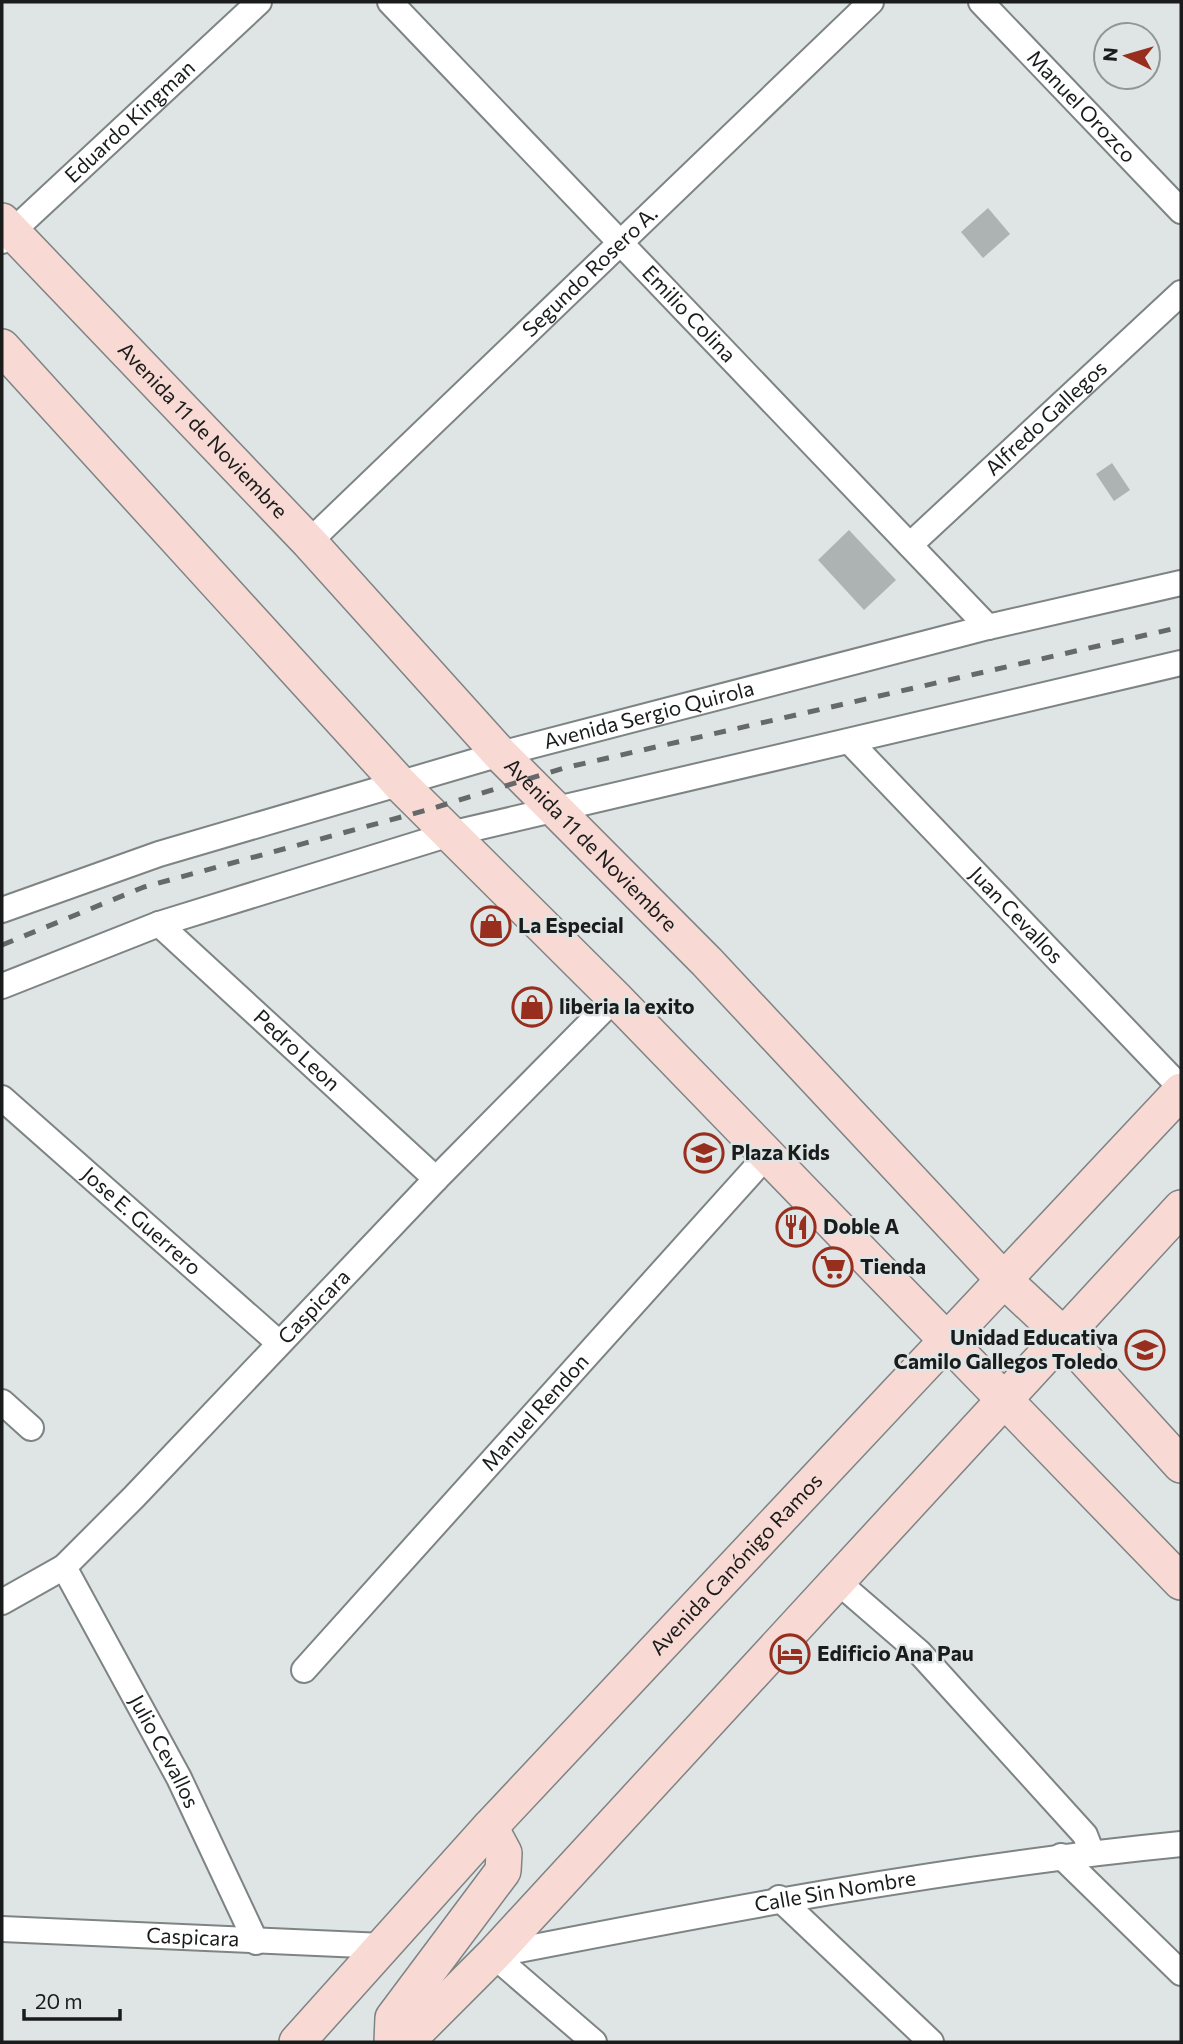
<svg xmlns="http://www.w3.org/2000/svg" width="1183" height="2044" font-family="Commissioner,sans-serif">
<rect width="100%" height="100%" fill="#dfe5e5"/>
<path fill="#adb3b3" d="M988,208L1010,234L983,258L961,232Z
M1112,463L1130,490L1114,501L1096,474Z
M849,530L896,580L864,610L818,560Z"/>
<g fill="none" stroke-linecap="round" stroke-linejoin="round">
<g stroke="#7e8484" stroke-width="28">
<g id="street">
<path id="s1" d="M390,2L988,627"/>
<path id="s2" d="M981,2L1181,211"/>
<path id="s3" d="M2,241L259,2"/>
<path id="s4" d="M309,542L871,2"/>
<path id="s5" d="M910,545L1181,293"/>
<path id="s6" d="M850,742L1181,1088"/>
<path id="s7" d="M2,910L159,854L500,754L988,627L1181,583"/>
<path id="s8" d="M159,924L436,1179"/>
<path d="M2,986L159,924L450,834L1181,663"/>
<path id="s9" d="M2,1098L279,1343"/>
<path d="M2,1402L31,1428"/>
<path id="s10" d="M64,1567L179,1778L256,1942"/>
<path d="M838,1582L919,1652L1085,1835L1092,1853"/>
<path id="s11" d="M2,1602L64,1567L134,1497L436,1179L615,998"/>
<path id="s12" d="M304,1670L768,1154"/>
<path d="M1061,1856L1181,1973"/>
<path d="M779,1898L931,2042"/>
<path id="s13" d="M2,1929L384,1946"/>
<path id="s14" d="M493,1955C722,1910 948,1867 1181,1844"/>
<path d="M493,1955L594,2042"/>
</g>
</g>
<g stroke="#7e8484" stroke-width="38">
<g id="secondary">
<path id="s15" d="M2,221L309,542L500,754L707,962L1003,1279L1063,1335L1181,1465"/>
<path d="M2,347L400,784L615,998L1181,1582"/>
<path id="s16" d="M297,2042L490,1827L1181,1091"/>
<path d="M392,2042L393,2018L503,1871L504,1853L490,1827"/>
<path d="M406,2042L493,1955L1181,1208"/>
</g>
</g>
<use href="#street" stroke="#fff" stroke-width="24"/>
<use href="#secondary" stroke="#f8d9d3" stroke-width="35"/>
<path stroke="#656969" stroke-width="5" stroke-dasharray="12 12" stroke-linecap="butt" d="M2,945L144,887L427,810L564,768L1181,627"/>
</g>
<defs>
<g id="shop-ring" transform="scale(2.0125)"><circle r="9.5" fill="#dfe5e5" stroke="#982e1e" stroke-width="1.5"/><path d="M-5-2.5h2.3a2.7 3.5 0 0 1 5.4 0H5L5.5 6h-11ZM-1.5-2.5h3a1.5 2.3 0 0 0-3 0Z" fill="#982e1e"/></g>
<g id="school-ring" transform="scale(2.0125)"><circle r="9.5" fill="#dfe5e5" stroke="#982e1e" stroke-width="1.5"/><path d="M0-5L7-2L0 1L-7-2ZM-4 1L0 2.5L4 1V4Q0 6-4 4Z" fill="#982e1e"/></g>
<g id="restaurant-ring" transform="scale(2.0125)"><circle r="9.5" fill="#dfe5e5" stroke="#982e1e" stroke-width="1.5"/><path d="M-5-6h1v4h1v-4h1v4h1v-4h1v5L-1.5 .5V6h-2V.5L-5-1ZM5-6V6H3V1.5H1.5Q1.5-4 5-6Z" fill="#982e1e"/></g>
<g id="supermarket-ring" transform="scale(2.0125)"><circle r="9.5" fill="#dfe5e5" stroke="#982e1e" stroke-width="1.5"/><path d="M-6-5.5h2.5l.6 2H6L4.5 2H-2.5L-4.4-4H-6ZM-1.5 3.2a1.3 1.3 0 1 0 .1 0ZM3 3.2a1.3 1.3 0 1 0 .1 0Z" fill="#982e1e"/></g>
<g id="hotel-ring" transform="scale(2.0125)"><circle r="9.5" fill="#dfe5e5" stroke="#982e1e" stroke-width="1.5"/><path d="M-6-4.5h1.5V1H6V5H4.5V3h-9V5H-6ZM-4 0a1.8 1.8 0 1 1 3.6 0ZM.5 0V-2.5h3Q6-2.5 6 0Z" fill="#982e1e"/></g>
</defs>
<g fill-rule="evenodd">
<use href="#shop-ring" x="491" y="926"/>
<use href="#shop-ring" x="532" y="1007"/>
<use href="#school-ring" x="704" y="1153"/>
<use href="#restaurant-ring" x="796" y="1227"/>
<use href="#supermarket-ring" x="833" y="1267"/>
<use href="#school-ring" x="1145" y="1350"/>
<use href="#hotel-ring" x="790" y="1654"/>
</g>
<g text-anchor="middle" stroke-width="5" stroke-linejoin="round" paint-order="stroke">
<g font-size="21" fill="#1a1c1c" stroke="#dfe5e5">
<text dy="7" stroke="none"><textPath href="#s2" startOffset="145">Manuel Orozco</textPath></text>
<text dy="7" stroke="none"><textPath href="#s3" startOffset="175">Eduardo Kingman</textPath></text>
<text dy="7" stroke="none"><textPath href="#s4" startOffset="390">Segundo Rosero A.</textPath></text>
<text dy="7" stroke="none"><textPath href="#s1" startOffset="432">Emilio Colina</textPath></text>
<text dy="7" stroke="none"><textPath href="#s5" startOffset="186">Alfredo Gallegos</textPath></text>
<text dy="7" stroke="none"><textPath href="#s15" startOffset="290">Avenida 11 de Noviembre</textPath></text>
<text dy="7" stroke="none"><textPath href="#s7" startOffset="676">Avenida Sergio Quirola</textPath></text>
<text dy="7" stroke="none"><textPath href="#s15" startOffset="858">Avenida 11 de Noviembre</textPath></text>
<text dy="7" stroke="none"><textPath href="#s6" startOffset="240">Juan Cevallos</textPath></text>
<text dy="7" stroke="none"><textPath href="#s8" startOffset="187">Pedro Leon</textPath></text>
<text dy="7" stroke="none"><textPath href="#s9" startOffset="186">Jose E. Guerrero</textPath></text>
<text dy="7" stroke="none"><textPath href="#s11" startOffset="432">Caspicara</textPath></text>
<text dy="7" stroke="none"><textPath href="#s12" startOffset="346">Manuel Rendon</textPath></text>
<text dy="7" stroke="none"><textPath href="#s16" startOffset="649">Avenida Canónigo Ramos</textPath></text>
<text dy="7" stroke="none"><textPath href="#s10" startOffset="210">Julio Cevallos</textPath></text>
<text dy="7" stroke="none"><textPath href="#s14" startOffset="348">Calle Sin Nombre</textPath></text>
<text dy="7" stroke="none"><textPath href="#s13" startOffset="191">Caspicara</textPath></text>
</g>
<g font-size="21" font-weight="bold" fill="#1a1c1c" stroke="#dfe5e5" text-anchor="start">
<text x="518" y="933">La Especial</text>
<text x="559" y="1014">liberia la exito</text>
<text x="731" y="1160">Plaza Kids</text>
<text x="823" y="1234">Doble A</text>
<text x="860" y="1274">Tienda</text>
<text x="1118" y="1345" text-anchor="end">Unidad Educativa<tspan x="1118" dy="24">Camilo Gallegos Toledo</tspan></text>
<text x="817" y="1661">Edificio Ana Pau</text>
</g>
</g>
<rect width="1183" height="2044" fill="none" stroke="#1a1c1c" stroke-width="7"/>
<g transform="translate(1127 56) rotate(275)"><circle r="33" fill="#dfe5e5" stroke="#909595" stroke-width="2"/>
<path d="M0-5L12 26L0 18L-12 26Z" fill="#982e1e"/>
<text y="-10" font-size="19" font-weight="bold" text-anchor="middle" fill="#1a1c1c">N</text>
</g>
<path d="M24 2009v10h96v-10" fill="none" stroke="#1a1c1c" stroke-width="3.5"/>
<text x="35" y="2009" font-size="21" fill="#1a1c1c" stroke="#dfe5e5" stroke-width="5" paint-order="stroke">20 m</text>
</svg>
